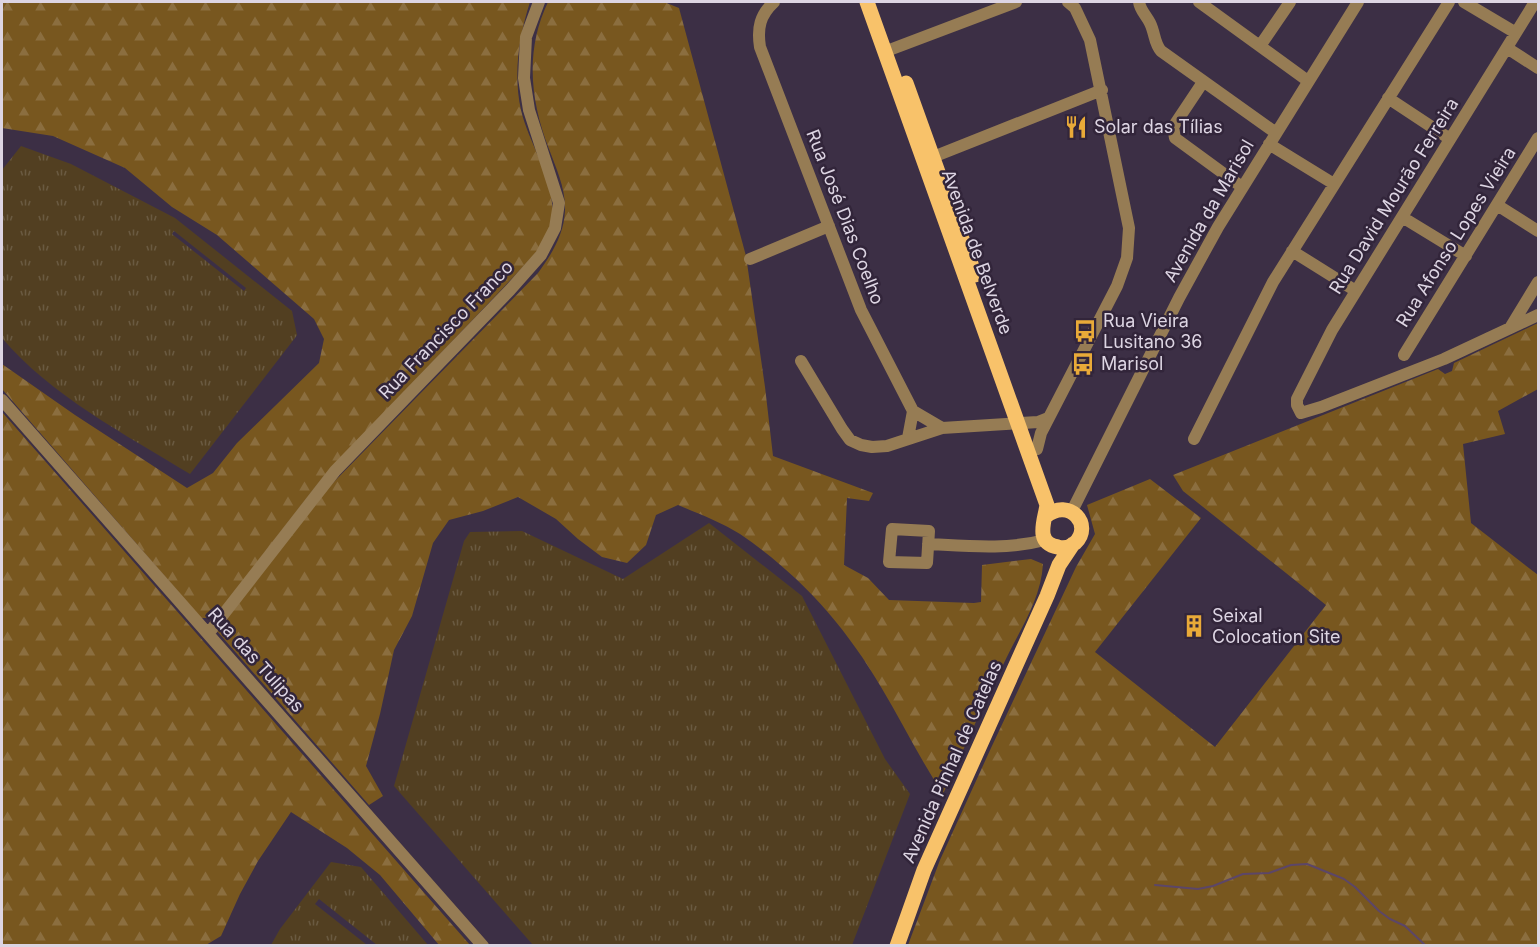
<svg xmlns="http://www.w3.org/2000/svg" width="1540" height="947" font-family="Inter,sans-serif">
<defs>
<pattern id="grass-tufts" width="24" height="20" patternUnits="userSpaceOnUse" patternTransform="scale(1.5)"><rect width="24" height="20" fill="#523f21"/><path d="M3 7l-1-3M5 7V3M7 7l1-3M15 17l-1-3M17 17v-4M19 17l1-3" fill="none" stroke="#6a5a41"/></pattern>
<pattern id="forest-firs" width="22" height="20" patternUnits="userSpaceOnUse" patternTransform="scale(1.5)"><rect width="22" height="20" fill="#78571f"/><path d="M5 1l3.5 6h-7zM16 11l3.5 6h-7z" fill="#8b6e3f"/></pattern>
</defs>
<rect width="100%" height="100%" fill="#3c2f45"/>
<path fill="url(#grass-tufts)" fill-rule="evenodd" d="M21,146L71,164L175,218L292,311L297,335L295,338L190,474C126,435 50,395 2,338V170ZM174,231L246,288L244,291L172,234Z
M709,523L802,596L885,759L910,794L852,945H533L394,786L464,541L470,532L522,531L623,579Z
M331,862L361,867L428,945H377L319,899L315,904L367,945H271L280,929Z"/>
<path fill="url(#forest-firs)" d="M2,2H530C519,36 513,74 521,110C530,150 566,193 547,236C540,250 528,261 518,272L324,476L214,618H201L2,389V364L75,415L187,488L213,473L237,443L319,363L324,339L314,319L217,235L172,207L125,168L53,136L2,128Z
M548,2H664L679,8L746,256L765,387L773,456L873,493L869,501L847,498L844,565L868,578L889,600L974,603L981,602L982,565L1031,559L1043,564C1041,601 1018,632 1003,665C982,707 963,751 943,794C920,759 902,722 881,687C845,625 799,574 740,534C721,522 699,514 678,505L656,515L646,545L627,563L602,557L578,539L556,519L518,497L483,511L449,520L433,543L412,616L394,650L380,714L366,766L383,796L369,805L217,631L326,490L538,273C552,254 564,234 565,211C566,189 556,168 549,149C530,100 525,50 548,2Z
M1538,323V389L1498,411L1505,434L1463,444L1471,523L1538,575V945H908L940,860L991,748L1076,567L1095,534L1087,505L1150,479L1201,518L1095,652L1215,747L1326,605L1183,491L1173,475L1438,369L1445,374L1452,371L1454,363Z
M2,412L470,945H439L380,875L347,848L291,812L258,861L240,894L221,936L206,945H2Z"/>
<g fill="none" stroke-linecap="round" stroke-linejoin="round">
<path stroke="#5c4668" stroke-width="2" d="M1155,885L1198,889L1213,886L1243,874L1269,873L1291,865L1307,864L1344,879L1355,887L1379,911L1390,919L1405,926L1426,946"/>
<path stroke="#967c54" stroke-width="12" d="M774,2C760,15 757,28 760,47L861,310L913,411L942,428
M1139,2C1140,10 1146,15 1150,23C1155,33 1154,43 1161,51L1276,133
M1199,2L1308,81
M1464,2L1516,33
M1535,2L1332,330L1297,399V405L1301,413L1321,407L1444,359L1538,315
M1260,46L1290,2
M1507,48L1538,68
M884,52L1016,2
M1203,82L1173,127L1175,138L1242,187
M1388,98L1450,139
M1269,144L1334,184
M933,157L1102,90
M1497,205L1538,231
M1402,217L1466,256
M1292,251L1356,291
M750,259L829,226
M1510,328L1538,282
M1404,355L1538,138
M801,361L842,429L850,440L861,445L872,447L887,446L942,428L1038,422L1048,418
M2,400L483,946
M908,438L913,411
M1194,439L1273,282L1449,2
M1037,449L1041,433L1117,286L1127,258L1129,228L1090,40L1075,8L1068,2
M1072,511L1179,298L1218,227L1358,2
M892,529L929,531L927,563L889,562Z
M928,544C968,546 1007,550 1045,540
M208,634L335,471L510,290L541,255L555,228L559,203L529,110L524,78L526,37L539,2"/>
<path stroke="#f8c26a" stroke-width="15" d="M867,2L1047,505C1045,520 1034,543 1058,547C1064,549 1070,547 1075,543C1094,525 1069,497 1046,516
M906,83L975,275
M897,946L924,870L1047,596L1059,565L1073,544"/>
</g>
<defs>
<g id="restaurant-bare" transform="scale(1.8)"><path d="M-5-6h1v4h1v-4h1v4h1v-4h1v5L-1.5 .5V6h-2V.5L-5-1ZM5-6V6H3V1.5H1.5Q1.5-4 5-6Z" fill="#e9aa38" stroke="#32253a" stroke-width="2.5" paint-order="stroke"/></g>
<g id="bus-bare" transform="scale(1.8)"><path d="M-5-6H5V4H4V6H2V4H-2V6H-4V4H-5ZM-3.5-4V0h7V-4ZM-3.5 1.2v1.5H-2V1.2ZM2 1.2v1.5H3.5V1.2Z" fill="#e9aa38" stroke="#32253a" stroke-width="2.5" paint-order="stroke"/></g>
<g id="building-bare" transform="scale(1.8)"><path d="M-4-6H4V6H1V3H-1V6H-4ZM-2.5-4.3h1.7v1.8h-1.7ZM.8-4.3h1.7v1.8H.8ZM-2.5-1h1.7V.8h-1.7ZM.8-1h1.7V.8H.8Z" fill="#e9aa38" stroke="#32253a" stroke-width="2.5" paint-order="stroke"/></g>
</defs>
<g fill-rule="evenodd">
<use href="#restaurant-bare" x="1076" y="127"/>
<use href="#bus-bare" x="1085" y="331"/>
<use href="#bus-bare" x="1083" y="364"/>
<use href="#building-bare" x="1194" y="626"/>
</g>
<g text-anchor="middle" stroke-width="5" stroke-linejoin="round" paint-order="stroke">
<g font-size="18" fill="#ddd5e3" stroke="#32253a" text-anchor="start">
<text x="1094" y="133">Solar das Tílias</text>
<text x="1103" y="327">Rua Vieira<tspan x="1103" dy="21">Lusitano 36</tspan></text>
<text x="1101" y="370">Marisol</text>
<text x="1212" y="622">Seixal<tspan x="1212" dy="21">Colocation Site</tspan></text>
</g>
<g font-size="18" fill="#ddd5e3" stroke="#32253a">
<text transform="translate(1394 196) rotate(-58)" y="6">Rua David Mourão Ferreira</text>
<text transform="translate(1209 211) rotate(-60)" y="6">Avenida da Marisol</text>
<text transform="translate(845 217) rotate(69)" y="6">Rua José Dias Coelho</text>
<text transform="translate(1456 237) rotate(-58)" y="6">Rua Afonso Lopes Vieira</text>
<text transform="translate(977 252) rotate(70)" y="6">Avenida de Belverde</text>
<text transform="translate(446 330) rotate(-46)" y="6">Rua Francisco Franco</text>
<text transform="translate(256 660) rotate(48)" y="6">Rua das Tulipas</text>
<text transform="translate(952 762) rotate(-66)" y="6">Avenida Pinhal de Catelas</text>
</g>
</g>
<rect width="1540" height="947" fill="none" stroke="#ddd5e3" stroke-width="6"/>
</svg>
